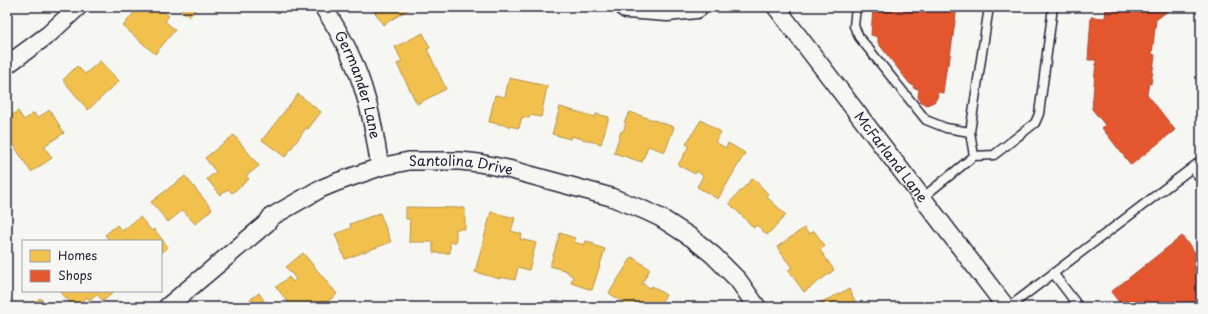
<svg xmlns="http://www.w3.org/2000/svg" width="1208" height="314" font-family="'Playpen Sans',sans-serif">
<rect width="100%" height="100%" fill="#f6f6f2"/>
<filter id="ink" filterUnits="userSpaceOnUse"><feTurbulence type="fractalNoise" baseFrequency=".025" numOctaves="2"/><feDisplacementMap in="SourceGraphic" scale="8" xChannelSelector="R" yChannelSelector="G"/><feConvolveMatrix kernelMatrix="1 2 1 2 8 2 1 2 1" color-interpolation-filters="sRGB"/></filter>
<g filter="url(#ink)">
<path fill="#f2c14e" stroke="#b49148" d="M147,7H159L169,16L165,21L175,30L155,54L123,26L137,9L141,13Z
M179,7H195L196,9L189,17Z
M372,7H412L383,25Z
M423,33L430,48L427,49L446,89L417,104L397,64L402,61L395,47Z
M100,61L119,81L88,110L63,80L77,66L85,74Z
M509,78L547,86L541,117L530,115L529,118L522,117L519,128L489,122L495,95L505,97Z
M298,94L321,112L308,129L306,128L285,157L262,140Z
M560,107L595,117L596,114L609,117L601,144L571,136L570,139L552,134Z
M50,110L64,133L44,146L52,158L31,172L7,135V119L18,111L24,120L34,113L37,118Z
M630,112L674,127L665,152L648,146L642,162L614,153L621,131L623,132L626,123L624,122Z
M701,120L721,132L715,142L726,148L728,143L745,153L718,199L697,187L703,176L697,171L695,174L678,165L689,146L686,144Z
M234,135L259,166L246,176L249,179L232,193L228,189L220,195L207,179L216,172L205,158Z
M185,176L212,209L195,224L183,210L168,222L151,202Z
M753,178L768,194L766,196L786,215L767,235L757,225L754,228L729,203Z
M406,207L465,208V229H456V242H450V253H433V242H409L410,219H406Z
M491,212L515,218L511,231L522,234L520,239L536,243L529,270L518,267L515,280L500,277V279L475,272Z
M380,213L391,242L345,259L335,234L351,228L350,224Z
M140,217L152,231L154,229L168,247L161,253V241H110L105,235L117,225L122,231Z
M804,228L809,234L814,231L825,246L820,250L834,270L804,292L788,270L792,268L777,247Z
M560,233L575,238L574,242L584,245L586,241L594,243L593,245L605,249L592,290L571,283L573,276L569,274L567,271L550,266Z
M303,253L337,294L321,307H292L276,287L289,277L293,282L296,279L286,267Z
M632,257L650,269L642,283L650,288L652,286L666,295L658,307H630L609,293Z
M849,289L858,307H811Z
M60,291H115L103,301L97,294L89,300L87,297L76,307H74Z
M259,293L268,307H240Z
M40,298L48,307H29Z"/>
<path fill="#e4572e" stroke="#aa4732" d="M873,7H957L949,64H947L943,93L938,92L937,98L934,102L927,105L920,101L918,97L919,89L913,88L914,85L910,84L878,43V37L871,35Z
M1106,7H1173L1156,20L1152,54L1155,55L1151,84L1149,83L1147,94L1175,130L1131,165L1102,128L1105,125L1092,109L1096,60H1088L1091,17L1105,18Z
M1182,236L1201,260V307H1123L1111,292Z"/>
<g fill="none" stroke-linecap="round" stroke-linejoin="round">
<g stroke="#22223b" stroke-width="11">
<path id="lane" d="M856,7L854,26L859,37L926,120L946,128L970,132
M974,156L970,132L989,7
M1192,168L1201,179
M922,198L974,156L994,155L1035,123L1039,114L1053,7
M1053,273L1079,307
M1009,307L1201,161"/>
</g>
<g stroke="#22223b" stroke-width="20">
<g id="street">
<path id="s1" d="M323,7C342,35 357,65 366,98C373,120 376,144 380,167"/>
<path id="s2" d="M776,7L1006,307"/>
<path d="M7,65L49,34L78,7"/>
<path id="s3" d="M167,307L267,223L271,217L320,189L337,182L380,167L409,161H460L479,163L508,169L611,197L644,210L661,218L692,238L713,255L738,280L757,307"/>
</g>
</g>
<g stroke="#22223b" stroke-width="25">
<path id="secondary" d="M627,7L667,10L696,7"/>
</g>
<use href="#lane" stroke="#f6f6f2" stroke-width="8"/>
<use href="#street" stroke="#f6f6f2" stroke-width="17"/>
<use href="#secondary" stroke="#f6f6f2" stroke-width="22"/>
</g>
</g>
<g text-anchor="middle" stroke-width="4" stroke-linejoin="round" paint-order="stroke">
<g font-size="14" fill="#22223b" stroke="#f6f6f2">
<text dy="5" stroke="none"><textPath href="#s1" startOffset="86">Germander Lane</textPath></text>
<text dy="5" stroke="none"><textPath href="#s2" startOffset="189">McFarland Lane</textPath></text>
<text dy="5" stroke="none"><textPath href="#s3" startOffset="340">Santolina Drive</textPath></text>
</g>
</g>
<rect width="1208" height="314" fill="none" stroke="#f6f6f2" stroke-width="24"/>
<rect x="12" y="12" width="1184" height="290" fill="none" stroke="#22223b" stroke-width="1.5" filter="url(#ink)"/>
<rect x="22" y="240" width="140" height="52" fill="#f6f6f2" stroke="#a1a1a9"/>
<rect x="30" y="250" width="20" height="12" fill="#f2c14e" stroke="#a1a1a9"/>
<text x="58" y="260" font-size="12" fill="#22223b">Homes</text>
<rect x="30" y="270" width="20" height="12" fill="#e4572e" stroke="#a1a1a9"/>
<text x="58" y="280" font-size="12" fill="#22223b">Shops</text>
</svg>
